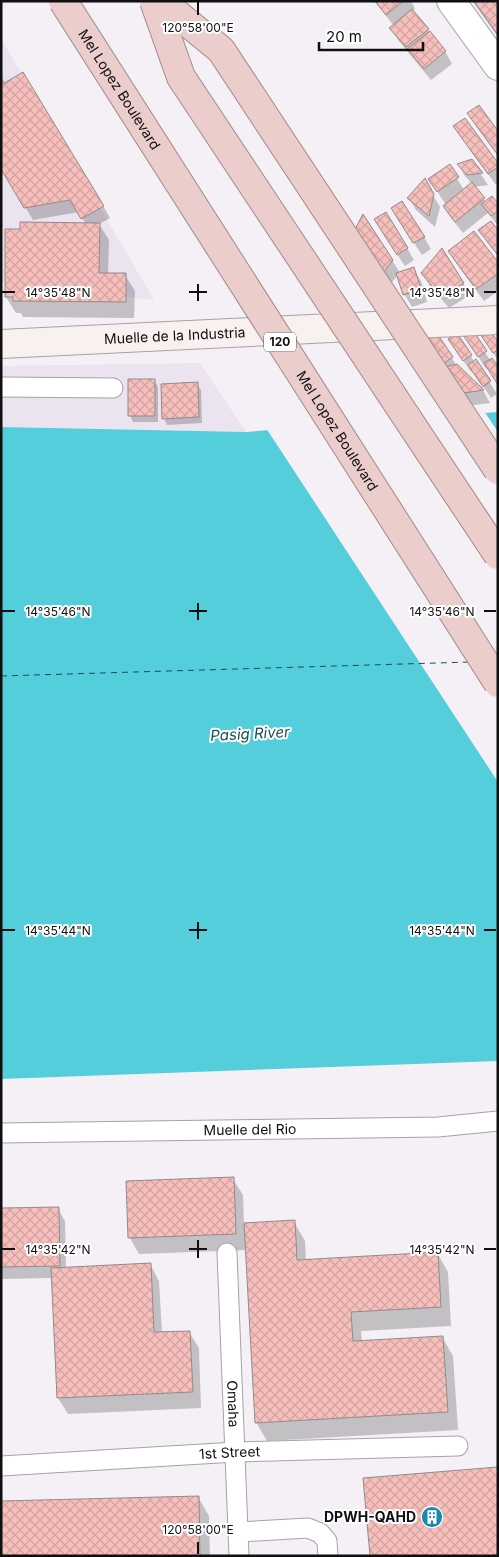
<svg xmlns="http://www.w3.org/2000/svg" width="499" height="1557" font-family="Inter,sans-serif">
<defs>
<pattern id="building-cross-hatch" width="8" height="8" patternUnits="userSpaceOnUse" patternTransform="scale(1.25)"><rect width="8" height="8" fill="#f7bfbc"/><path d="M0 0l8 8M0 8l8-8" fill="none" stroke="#d3a3a1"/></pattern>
</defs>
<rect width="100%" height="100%" fill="#f4f0f6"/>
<path fill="#ebe3ef" d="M1,39L154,300L1,282Z
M200,363L246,432L1,427V366Z"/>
<path fill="#55cedc" d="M498,412V1061L1,1079V427L246,432Z"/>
<path fill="#f4f0f6" d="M484,411L498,432V782L266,428Z"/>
<path fill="#0003" d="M372,1H411L415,9L412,11L445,51L452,64L431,80L398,40L391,28L394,26L375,2L373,3Z
M472,1H498V37Z
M1,76L6,84L103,206L110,218L99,224L109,240L108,275H125L135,291L134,318L23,317L21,313H16L6,297L21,230L86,224L79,212L33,220L1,167Z
M469,114L498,133V156L476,126Z
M455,127L498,165V184L496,185L462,139Z
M471,160L488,185L474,187L486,202L498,205V226L488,213L463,233L451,218L444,206L446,205L437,191L449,166L464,190L472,184L465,176L458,164Z
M424,180L440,207L435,227L416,210L409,198Z
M399,220L424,237L431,249L422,255Z
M480,230L498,232V256L487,242Z
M382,232L407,248L414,260L405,266Z
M361,246L392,260L400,273L413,269L421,281L427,302L412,307L405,295L398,275L388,287Z
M449,251L498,264V291L484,301L456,263Z
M423,273L463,283L470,295L449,308L430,286Z
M471,331L490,360L486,369L472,347Z
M487,344H498V360Z
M426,349L452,358L456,365L484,392L490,403L466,406Z
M457,351L471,356L474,362L476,361L497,394L491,398L473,371L471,372Z
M154,380L158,387V422H133L130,415Z
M197,384L201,390L202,423L167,425L164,418Z
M233,1179L243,1195L244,1224L294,1222L305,1241L306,1260L437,1253L448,1272L451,1326L361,1331L362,1342L442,1337L453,1356L458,1430L267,1441L256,1422L246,1250L139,1254L130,1238Z
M1,1209H58L65,1221L66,1269L150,1264L159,1281L162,1333L189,1332L199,1348L201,1408L68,1414L58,1398L52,1278L1,1279Z
M198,1497L209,1516L210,1556H1Z"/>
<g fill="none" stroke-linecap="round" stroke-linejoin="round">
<path stroke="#194e54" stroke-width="1" stroke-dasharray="6 5" stroke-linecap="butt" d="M1,676L470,662"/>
</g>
<path fill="url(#building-cross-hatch)" stroke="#928b8a" d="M375,1H403L386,15Z
M474,1H498V35Z
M412,9L429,29L406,47L389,28Z
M430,31L446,51L424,69L407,49Z
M23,72L104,206L81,219L70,200L24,208L1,169V85Z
M479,105L498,131V155L467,113Z
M465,118L498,163V167L488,174L453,126Z
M472,159L483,173L467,175L457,164Z
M450,164L459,177L437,192L428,179Z
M425,178L434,194L429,216L407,198Z
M472,182L485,198L455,222L443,206Z
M492,196L498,203V211L491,216L481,204Z
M402,201L425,237L413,243L391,208Z
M386,212L408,248L397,255L374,219Z
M363,214L393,260L381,276L353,233Z
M491,221L498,230V255L478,230Z
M20,222L100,223L99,273H126V302L13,301V297H5V229H20Z
M474,231L498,262V274L476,289L448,251Z
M442,248L464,283L441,297L421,273Z
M414,267L421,289L403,295L396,273Z
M432,326L453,357L438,367L417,336Z
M487,326L498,342V350L493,353L478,331Z
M472,329L487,351L478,357L463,335Z
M457,333L472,355L463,361L448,339Z
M492,358L498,366V385L484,363Z
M476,359L491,381L483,387L468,365Z
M457,364L484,390L458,394L445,367Z
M128,379H155V416H128Z
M198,382L199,417L162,419L161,384Z
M234,1177L236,1234L128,1238L126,1181Z
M59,1207L60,1266L1,1267V1208Z
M295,1220L297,1260L438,1252L441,1307L351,1312L353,1341L443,1336L448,1412L255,1423L244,1223Z
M151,1263L154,1332L190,1331L193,1392L57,1398L51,1268Z
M498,1467V1556H370L363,1478Z
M199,1496L200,1556H1V1501Z"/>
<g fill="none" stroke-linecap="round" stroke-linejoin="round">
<g stroke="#a6a2a8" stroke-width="21">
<g id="lane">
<path d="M1,387L113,388"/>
<path id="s1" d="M1,1133L438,1127L498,1121"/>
<path id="s2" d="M227,1253L239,1556"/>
<path id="s3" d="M1,1466L236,1452L458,1446"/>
<path d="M239,1532L308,1528L320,1533L327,1541L328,1556"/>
</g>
</g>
<g stroke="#a6a2a8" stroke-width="30">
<path id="street" d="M451,1L498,66"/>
</g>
<g stroke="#a6a2a8" stroke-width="30">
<g id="secondary">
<path id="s4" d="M1,344L498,320"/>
</g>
</g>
<use href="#lane" stroke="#fff" stroke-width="19"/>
<use href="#street" stroke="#fff" stroke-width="28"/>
<use href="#secondary" stroke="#f9f0f0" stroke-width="28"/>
<g stroke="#9e8a8b" stroke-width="30" stroke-linecap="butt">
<g id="highway-bridge">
<path id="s5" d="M63,1L498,683"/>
<path d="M154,1L181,77L498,555"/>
<path d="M161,1L221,50L498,470"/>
</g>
</g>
<use href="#highway-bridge" stroke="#ebcdcc" stroke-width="28"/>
</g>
<path fill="none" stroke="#100f11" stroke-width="2" d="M198,2V15M198,284V301M2,292H15M189,292H207M484,292H496M198,603V620M2,611H15M189,611H207M484,611H496M198,922V939M2,930H15M189,930H207M484,930H496M198,1240V1258M2,1249H15M189,1249H207M484,1249H496M198,1542V1554"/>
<defs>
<g id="building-disc" transform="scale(1.125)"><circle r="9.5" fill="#1988ae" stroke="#fff"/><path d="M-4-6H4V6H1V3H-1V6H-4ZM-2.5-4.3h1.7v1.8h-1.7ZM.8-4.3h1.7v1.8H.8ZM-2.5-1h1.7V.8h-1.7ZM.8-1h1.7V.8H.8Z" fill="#fff"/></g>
</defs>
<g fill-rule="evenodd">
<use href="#building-disc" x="432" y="1517"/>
</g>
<g text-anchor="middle" stroke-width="4" stroke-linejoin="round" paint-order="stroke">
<rect fill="#fff" stroke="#585758" stroke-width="1" x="264" y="332.5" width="32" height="19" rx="4"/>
<g font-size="12" font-weight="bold" fill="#100f11">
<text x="280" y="346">120</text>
</g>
<g font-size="14" fill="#100f11" stroke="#fff">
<text dy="5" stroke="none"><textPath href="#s5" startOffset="105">Mel Lopez Boulevard</textPath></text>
<text dy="5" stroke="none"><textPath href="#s4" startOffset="174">Muelle de la Industria</textPath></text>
<text dy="5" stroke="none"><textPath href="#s5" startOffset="510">Mel Lopez Boulevard</textPath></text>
<text dy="5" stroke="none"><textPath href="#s1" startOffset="249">Muelle del Rio</textPath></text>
<text dy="5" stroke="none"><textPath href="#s2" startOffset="151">Omaha</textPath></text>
<text dy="5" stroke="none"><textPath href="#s3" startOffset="229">1st Street</textPath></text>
</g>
<g font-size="14" font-weight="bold" fill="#100f11" stroke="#fff" text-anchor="end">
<text x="416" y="1522">DPWH-QAHD</text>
</g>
<g font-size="15" font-style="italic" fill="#194e54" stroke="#fff">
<text transform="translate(250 734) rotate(-3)" y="5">Pasig River</text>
</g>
</g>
<g font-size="12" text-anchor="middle" fill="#100f11" stroke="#fff" stroke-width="4" stroke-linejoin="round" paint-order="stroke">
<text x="198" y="32">120°58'00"E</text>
<text x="58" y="297">14°35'48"N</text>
<text x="442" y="297">14°35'48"N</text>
<text x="58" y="616">14°35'46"N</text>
<text x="442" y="616">14°35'46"N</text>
<text x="58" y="935">14°35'44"N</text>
<text x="442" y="935">14°35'44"N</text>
<text x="58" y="1254">14°35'42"N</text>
<text x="442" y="1254">14°35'42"N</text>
<text x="198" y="1534">120°58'00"E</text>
</g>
<rect width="499" height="1557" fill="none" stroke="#100f11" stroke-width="5"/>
<path d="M319 42v8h104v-8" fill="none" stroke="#100f11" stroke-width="2.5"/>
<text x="326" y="42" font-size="15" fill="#100f11" stroke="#ffffff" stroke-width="4" paint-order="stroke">20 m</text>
</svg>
